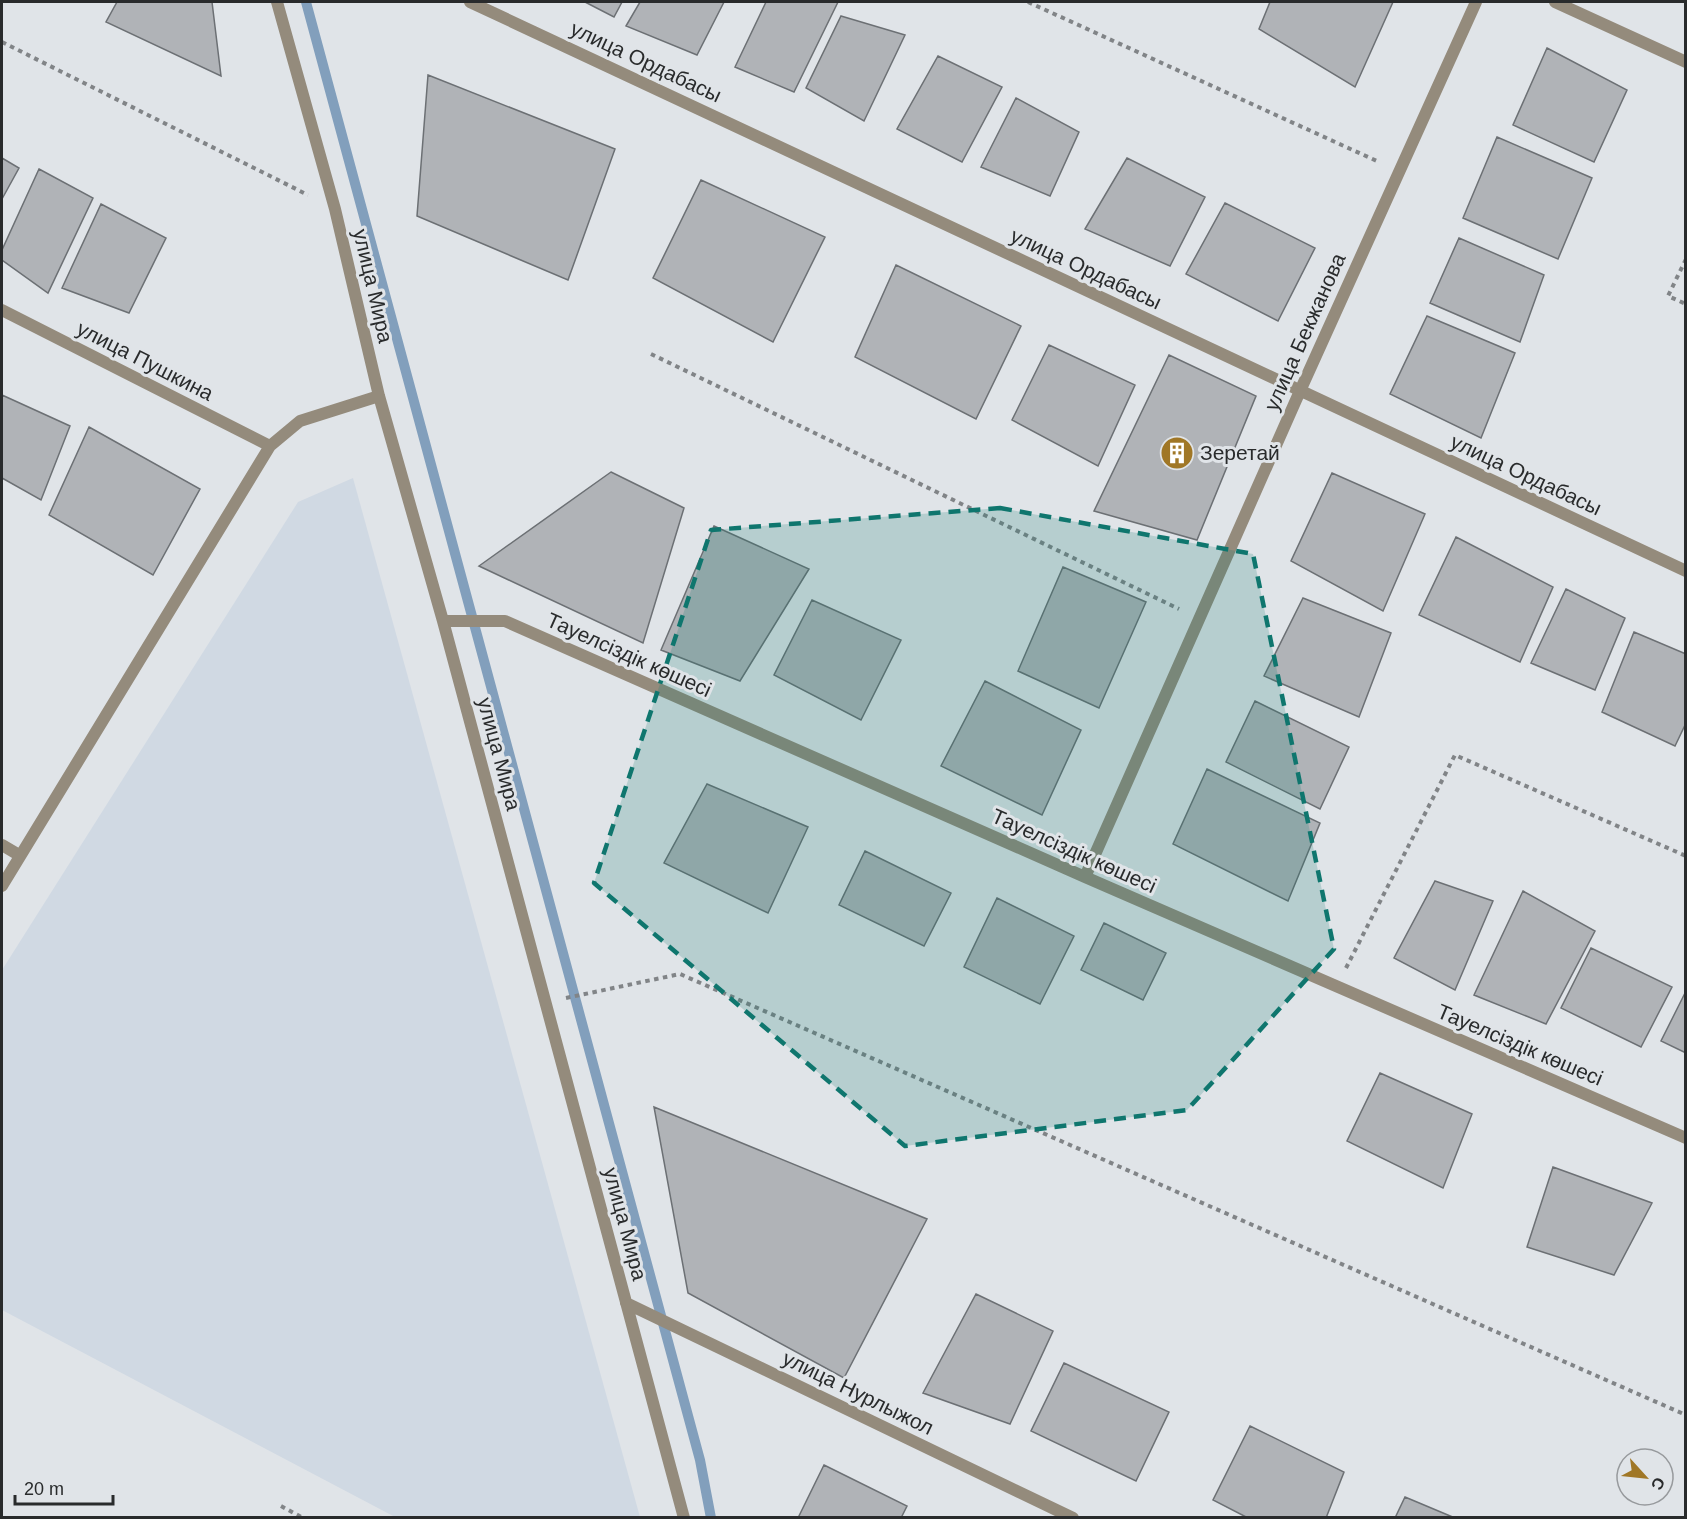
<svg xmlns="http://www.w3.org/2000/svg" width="1687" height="1519" font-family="Helvetica,sans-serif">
<rect width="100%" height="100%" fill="#e0e4e8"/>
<path fill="#d0d9e3" d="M353,478L640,1517H395L2,1310V970L298,502Z"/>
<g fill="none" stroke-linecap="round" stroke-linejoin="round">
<path stroke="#829fbc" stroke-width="10" d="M306,2L700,1460L711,1518"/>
</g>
<path fill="#b0b3b7" stroke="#6c7074" stroke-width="1.5" d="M117,2H212L221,76L106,22Z
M585,2H622L614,17Z
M640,2H724L697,55L626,26Z
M766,2H838L794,92L735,67Z
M1270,2H1393L1355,87L1259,29Z
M841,16L905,35L864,121L806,88Z
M1547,48L1627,90L1594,162L1513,125Z
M938,56L1002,87L962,162L897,129Z
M428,75L615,149L568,280L417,216Z
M1016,98L1079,132L1050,196L981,167Z
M1497,137L1592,178L1558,259L1463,218Z
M2,158L19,168L2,199Z
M1127,158L1205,197L1170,266L1085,229Z
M39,169L93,198L48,293L2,260V250Z
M701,180L825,237L773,342L653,278Z
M1225,203L1315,248L1278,321L1186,274Z
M101,204L166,238L129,313L62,288Z
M1459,238L1544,275L1520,342L1430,303Z
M896,265L1021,326L976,419L855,357Z
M1427,316L1515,353L1481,438L1390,394Z
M1049,345L1135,385L1098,466L1012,420Z
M1169,355L1256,396L1197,540L1094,511Z
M2,395L70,426L41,500L2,478Z
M89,427L200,489L153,575L49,515Z
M611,472L684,508L643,643L479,566Z
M1332,473L1425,514L1383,611L1291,561Z
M714,526L809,569L740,681L661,650Z
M1456,537L1553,587L1520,662L1419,615Z
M1063,567L1146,602L1099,708L1018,671Z
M1566,589L1625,618L1595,690L1531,663Z
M1303,598L1391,633L1359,717L1264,676Z
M812,600L901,640L861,720L774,675Z
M1634,632L1686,654V723L1675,746L1602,712Z
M985,681L1081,730L1042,815L941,766Z
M1255,701L1349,747L1320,809L1226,762Z
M1207,769L1320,823L1288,901L1173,844Z
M707,784L808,827L768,913L664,863Z
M865,851L951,893L924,946L839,905Z
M1435,881L1493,901L1455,990L1394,958Z
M1523,891L1595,931L1546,1024L1474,995Z
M997,898L1074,936L1040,1004L964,967Z
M1104,923L1166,953L1143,1000L1081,970Z
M1591,948L1672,987L1641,1047L1561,1008Z
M1686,991V1053L1661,1041Z
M1380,1073L1472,1114L1443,1188L1347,1141Z
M654,1107L927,1219L844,1378L688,1293Z
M1553,1167L1652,1203L1614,1275L1527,1247Z
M976,1294L1053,1331L1010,1424L923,1393Z
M1064,1363L1169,1412L1136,1481L1031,1431Z
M1250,1426L1344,1472L1326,1518H1248L1213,1500Z
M824,1465L907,1506L901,1518H798Z
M1405,1497L1455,1518H1395Z"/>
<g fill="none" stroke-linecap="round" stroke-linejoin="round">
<path stroke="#818487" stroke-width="4" stroke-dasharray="4.5 4.5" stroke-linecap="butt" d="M1028,2L1379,162
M2,42L308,195
M1686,259L1668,296L1686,304
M651,354L1179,609
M1346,968L1455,755L1686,856
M566,998L680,974L1686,1415
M281,1506L303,1518"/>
<path stroke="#948b7c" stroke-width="12" d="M277,2L335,209L379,396L443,621L684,1518
M470,2L1686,571
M1555,2L1686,62
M2,310L270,446
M443,621H505L1085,877L1686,1138
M2,845L19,855
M1085,877L1300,391L1476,2
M2,886L270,446L300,421L379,396
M626,1303L1073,1518"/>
</g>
<path fill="#0f766e" fill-opacity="0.2" stroke="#0f766e" stroke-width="4.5" stroke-dasharray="12 8" stroke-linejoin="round" d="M1000,508L1253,554L1334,949L1187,1110L905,1146L594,883L711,530Z"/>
<defs>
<g id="building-disc" transform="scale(1.725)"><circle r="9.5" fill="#a07726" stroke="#e0e4e8"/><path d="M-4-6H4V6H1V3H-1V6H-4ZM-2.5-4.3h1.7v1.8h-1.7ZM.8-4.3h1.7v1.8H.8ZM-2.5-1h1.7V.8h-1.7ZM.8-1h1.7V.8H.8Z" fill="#fff"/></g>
</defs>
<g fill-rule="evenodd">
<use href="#building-disc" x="1177" y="453"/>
</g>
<g text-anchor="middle" stroke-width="6" stroke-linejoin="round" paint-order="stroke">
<g font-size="21" fill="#292b2c" stroke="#e0e4e8">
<text transform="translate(646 62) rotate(25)" y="7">улица Ордабасы</text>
<text transform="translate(1086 269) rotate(25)" y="7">улица Ордабасы</text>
<text transform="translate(373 286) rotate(77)" y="7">улица Мира</text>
<text transform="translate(1305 332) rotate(-66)" y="7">улица Бекжанова</text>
<text transform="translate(145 361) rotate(27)" y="7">улица Пушкина</text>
<text transform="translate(1526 475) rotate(25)" y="7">улица Ордабасы</text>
<text transform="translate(629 655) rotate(24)" y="7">Тауелсіздік көшесі</text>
<text transform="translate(499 754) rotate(75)" y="7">улица Мира</text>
<text transform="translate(1074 851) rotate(24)" y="7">Тауелсіздік көшесі</text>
<text transform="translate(1520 1045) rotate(23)" y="7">Тауелсіздік көшесі</text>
<text transform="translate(625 1224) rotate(75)" y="7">улица Мира</text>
<text transform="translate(858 1393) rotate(26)" y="7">улица Нурлыжол</text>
</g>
<g font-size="21" fill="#292b2c" stroke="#e0e4e8" text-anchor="start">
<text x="1200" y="460">Зеретай</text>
</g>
</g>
<rect width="1687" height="1519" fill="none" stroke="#292b2c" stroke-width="6"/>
<g transform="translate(1645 1477) rotate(117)"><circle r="28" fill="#e0e4e8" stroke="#979a9d" stroke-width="1.5"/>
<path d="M0-4.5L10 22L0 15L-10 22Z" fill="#a07726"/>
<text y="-9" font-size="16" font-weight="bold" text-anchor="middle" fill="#292b2c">С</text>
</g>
<path d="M15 1495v9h98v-9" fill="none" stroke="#292b2c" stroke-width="3"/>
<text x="24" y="1495" font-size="18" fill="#292b2c" stroke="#e0e4e8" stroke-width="4.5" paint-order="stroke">20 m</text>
</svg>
